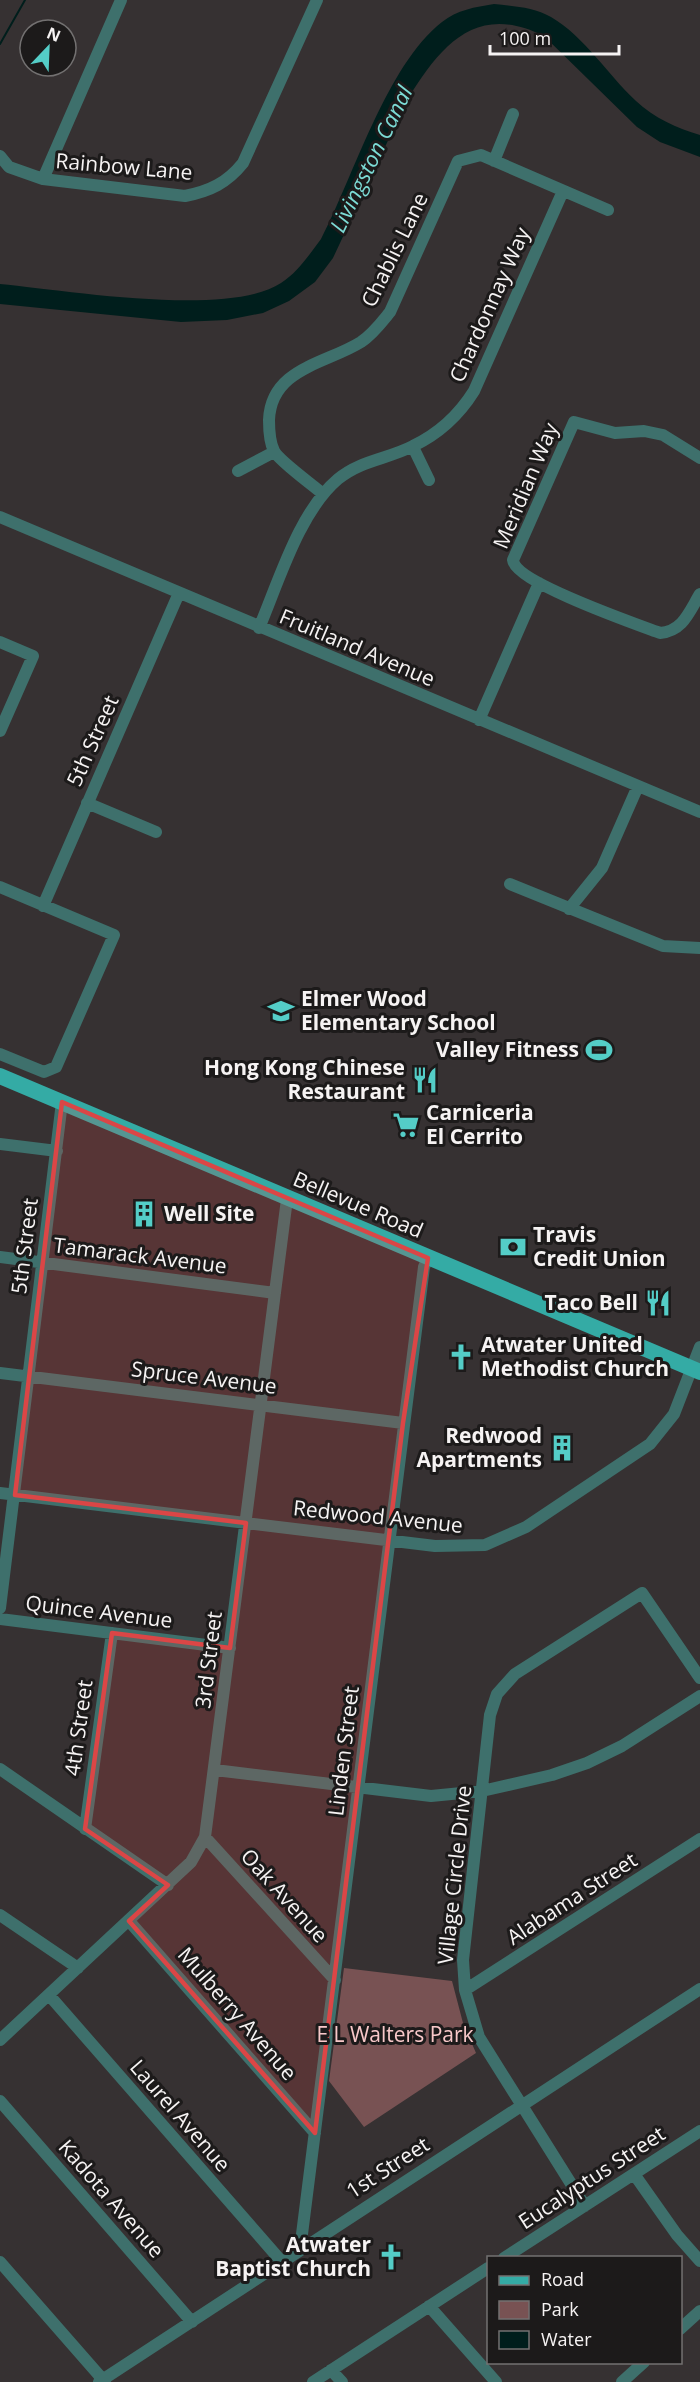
<svg xmlns="http://www.w3.org/2000/svg" width="700" height="2382" font-family="'Open Sans',sans-serif">
<rect width="100%" height="100%" fill="#363132"/>
<path fill="#785253" d="M344,1968L452,1981L463,2023L476,2053L364,2127L329,2081Z"/>
<path fill="#001e1c" d="M494,4C513,6 534,7 551,17C585,37 607,74 636,101C654,118 677,128 700,135V157L660,142L637,127L544,36C476,2 441,45 407,100L333,258L315,282L289,301L263,313L227,320L181,322L0,304V284C65,290 228,318 281,283C298,272 309,255 321,239C354,176 386,66 442,22C457,10 475,7 494,4Z"/>
<g fill="none" stroke-linecap="round" stroke-linejoin="round">
<path stroke="#001e1c" stroke-width="2" d="M0,44L25,0"/>
<path stroke="#3e706c" stroke-width="12" d="M0,156L9,167L43,179L185,196C210,191 227,183 243,163L317,0
M494,161L513,114
M43,179L121,0
M413,447L429,480
M700,458L663,435L644,431L615,433L574,422L513,560C515,582 636,624 660,633C683,631 689,612 700,594
M238,471L274,452
M323,494C313,485 279,461 274,451C270,443 269,429 269,420C271,368 326,364 361,342C373,334 381,323 390,312L458,161L481,155L608,210
M0,517L700,812
M259,628C279,581 299,512 338,479C361,460 388,459 413,446C438,434 459,415 474,391L563,191
M0,642L33,656L0,731
M479,720L539,583
M87,803L156,832
M510,884L663,946L700,948
M0,887L114,935L56,1067L44,1072L0,1054
M43,906L179,593
M569,909L602,868L638,786
M0,1144L57,1151
M0,1257L275,1293
M0,1373L403,1423
M0,1493L435,1546L485,1545L526,1527L650,1444L674,1414L700,1347
M0,1608L62,1102
M0,1619L230,1648
M0,1769L168,1885
M215,1770L431,1796L482,1791L552,1775L587,1763L622,1746L700,1696
M85,1829L112,1633
M205,1837L335,1980
M0,1915L78,1968
M129,1921L315,2133
M465,1990L700,1839
M49,1995L282,2262
M0,2040L191,1862L205,1837L287,1199
M0,2101L192,2322
M634,2174L677,2235L700,2261
M585,2206L479,2037L465,1990L463,1960L490,1715L497,1694L515,1674L642,1593L700,1678
M300,2250L424,1267L428,1258
M504,2258L700,2131
M0,2262L105,2382
M429,2306L496,2382
M680,2329L700,2311
M331,2370L342,2382
M99,2382L700,1989
M313,2382L488,2268
M622,2382L644,2362"/>
<path stroke="#34aba5" stroke-width="16" d="M0,1076L700,1372"/>
</g>
<path fill="#db4646" fill-opacity="0.2" stroke="#db4646" stroke-width="4.5" stroke-linejoin="round" d="M62,1102L428,1258L403,1423L315,2133L129,1921L168,1885L85,1829L112,1633L230,1648L246,1523L15,1495Z"/>
<defs>
<g id="school-bare" transform="scale(2.07)"><path d="M0-5L7-2L0 1L-7-2ZM-4 1L0 2.5L4 1V4Q0 6-4 4Z" fill="#54cdc7" stroke="#1c1a1a" stroke-width="2.5" paint-order="stroke"/></g>
<g id="stadium-bare" transform="scale(2.07)"><path d="M0-5a6.5 5 0 1 0 0 10a6.5 5 0 1 0 0-10ZM-3.5-1.8h7v3.6h-7Z" fill="#54cdc7" stroke="#1c1a1a" stroke-width="2.5" paint-order="stroke"/></g>
<g id="restaurant-bare" transform="scale(2.07)"><path d="M-5-6h1v4h1v-4h1v4h1v-4h1v5L-1.5 .5V6h-2V.5L-5-1ZM5-6V6H3V1.5H1.5Q1.5-4 5-6Z" fill="#54cdc7" stroke="#1c1a1a" stroke-width="2.5" paint-order="stroke"/></g>
<g id="supermarket-bare" transform="scale(2.07)"><path d="M-6-5.5h2.5l.6 2H6L4.5 2H-2.5L-4.4-4H-6ZM-1.5 3.2a1.3 1.3 0 1 0 .1 0ZM3 3.2a1.3 1.3 0 1 0 .1 0Z" fill="#54cdc7" stroke="#1c1a1a" stroke-width="2.5" paint-order="stroke"/></g>
<g id="building-bare" transform="scale(2.07)"><path d="M-4-6H4V6H1V3H-1V6H-4ZM-2.5-4.3h1.7v1.8h-1.7ZM.8-4.3h1.7v1.8H.8ZM-2.5-1h1.7V.8h-1.7ZM.8-1h1.7V.8H.8Z" fill="#54cdc7" stroke="#1c1a1a" stroke-width="2.5" paint-order="stroke"/></g>
<g id="bank-bare" transform="scale(2.07)"><path d="M-6-4H6V4H-6ZM0-2.3a2.3 2.3 0 1 0 0 4.6a2.3 2.3 0 1 0 0-4.6Z" fill="#54cdc7" stroke="#1c1a1a" stroke-width="2.5" paint-order="stroke"/></g>
<g id="church-bare" transform="scale(2.07)"><path d="M-1.2-6h2.4v3.5h3.3v2.4h-3.3V6h-2.4V-.1h-3.3v-2.4h3.3Z" fill="#54cdc7" stroke="#1c1a1a" stroke-width="2.5" paint-order="stroke"/></g>
</defs>
<g fill-rule="evenodd">
<use href="#school-bare" x="281" y="1011"/>
<use href="#stadium-bare" x="599" y="1050"/>
<use href="#restaurant-bare" x="425" y="1080"/>
<use href="#supermarket-bare" x="406" y="1125"/>
<use href="#building-bare" x="144" y="1214"/>
<use href="#bank-bare" x="513" y="1247"/>
<use href="#restaurant-bare" x="658" y="1303"/>
<use href="#church-bare" x="461" y="1357"/>
<use href="#building-bare" x="562" y="1448"/>
<use href="#church-bare" x="391" y="2257"/>
</g>
<g text-anchor="middle" stroke-width="6" stroke-linejoin="round" paint-order="stroke">
<g font-size="21" fill="#f6f3f3" stroke="#1c1a1a">
<text transform="translate(124 167) rotate(5)" y="7">Rainbow Lane</text>
<text transform="translate(395 250) rotate(-64)" y="7">Chablis Lane</text>
<text transform="translate(490 305) rotate(-66)" y="7">Chardonnay Way</text>
<text transform="translate(526 486) rotate(-67)" y="7">Meridian Way</text>
<text transform="translate(357 648) rotate(23)" y="7">Fruitland Avenue</text>
<text transform="translate(93 741) rotate(-66)" y="7">5th Street</text>
<text transform="translate(358 1205) rotate(23)" y="7">Bellevue Road</text>
<text transform="translate(25 1246) rotate(-83)" y="7">5th Street</text>
<text transform="translate(140 1256) rotate(7)" y="7">Tamarack Avenue</text>
<text transform="translate(204 1378) rotate(7)" y="7">Spruce Avenue</text>
<text transform="translate(378 1517) rotate(6)" y="7">Redwood Avenue</text>
<text transform="translate(99 1612) rotate(7)" y="7">Quince Avenue</text>
<text transform="translate(209 1660) rotate(-83)" y="7">3rd Street</text>
<text transform="translate(79 1728) rotate(-82)" y="7">4th Street</text>
<text transform="translate(344 1751) rotate(-83)" y="7">Linden Street</text>
<text transform="translate(455 1875) rotate(-84)" y="7">Village Circle Drive</text>
<text transform="translate(284 1896) rotate(48)" y="7">Oak Avenue</text>
<text transform="translate(572 1899) rotate(-33)" y="7">Alabama Street</text>
<text transform="translate(237 2014) rotate(49)" y="7">Mulberry Avenue</text>
<text transform="translate(180 2116) rotate(49)" y="7">Laurel Avenue</text>
<text transform="translate(388 2168) rotate(-33)" y="7">1st Street</text>
<text transform="translate(592 2178) rotate(-33)" y="7">Eucalyptus Street</text>
<text transform="translate(111 2199) rotate(49)" y="7">Kadota Avenue</text>
</g>
<g font-size="21" font-weight="bold" fill="#f6f3f3" stroke="#1c1a1a" text-anchor="start">
<text x="301" y="1006">Elmer Wood<tspan x="301" dy="24">Elementary School</tspan></text>
<text x="579" y="1057" text-anchor="end">Valley Fitness</text>
<text x="405" y="1075" text-anchor="end">Hong Kong Chinese<tspan x="405" dy="24">Restaurant</tspan></text>
<text x="426" y="1120">Carniceria<tspan x="426" dy="24">El Cerrito</tspan></text>
<text x="164" y="1221">Well Site</text>
<text x="533" y="1242">Travis<tspan x="533" dy="24">Credit Union</tspan></text>
<text x="638" y="1310" text-anchor="end">Taco Bell</text>
<text x="481" y="1352">Atwater United<tspan x="481" dy="24">Methodist Church</tspan></text>
<text x="542" y="1443" text-anchor="end">Redwood<tspan x="542" dy="24">Apartments</tspan></text>
<text x="371" y="2252" text-anchor="end">Atwater<tspan x="371" dy="24">Baptist Church</tspan></text>
</g>
<g font-size="21" fill="#f8c8c9" stroke="#1c1a1a">
<text x="395" y="2042">E L Walters Park</text>
</g>
<g font-size="22" font-style="italic" fill="#7cdbd5" stroke="#1c1a1a">
<text transform="translate(371 159) rotate(-64)" y="8">Livingston Canal</text>
</g>
</g>
<rect x="487" y="2256" width="195" height="108" fill="#1c1a1a" stroke="#737171" stroke-width="1.5"/>
<rect x="499" y="2276" width="30" height="9" fill="#34aba5" stroke="#737171" stroke-width="1.5"/>
<text x="541" y="2286" font-size="18" fill="#f6f3f3">Road</text>
<rect x="499" y="2301" width="30" height="18" fill="#785253" stroke="#737171" stroke-width="1.5"/>
<text x="541" y="2316" font-size="18" fill="#f6f3f3">Park</text>
<rect x="499" y="2331" width="30" height="18" fill="#001e1c" stroke="#737171" stroke-width="1.5"/>
<text x="541" y="2346" font-size="18" fill="#f6f3f3">Water</text>
<g transform="translate(48 48) rotate(23)"><circle r="28" fill="#1c1a1a" stroke="#737171" stroke-width="1.5"/>
<path d="M0-4.5L10 22L0 15L-10 22Z" fill="#54cdc7"/>
<text y="-9" font-size="16" font-weight="bold" text-anchor="middle" fill="#f6f3f3">N</text>
</g>
<path d="M490 45v9h129v-9" fill="none" stroke="#f6f3f3" stroke-width="3"/>
<text x="499" y="45" font-size="18" fill="#f6f3f3" stroke="#1c1a1a" stroke-width="4.5" paint-order="stroke">100 m</text>
</svg>
